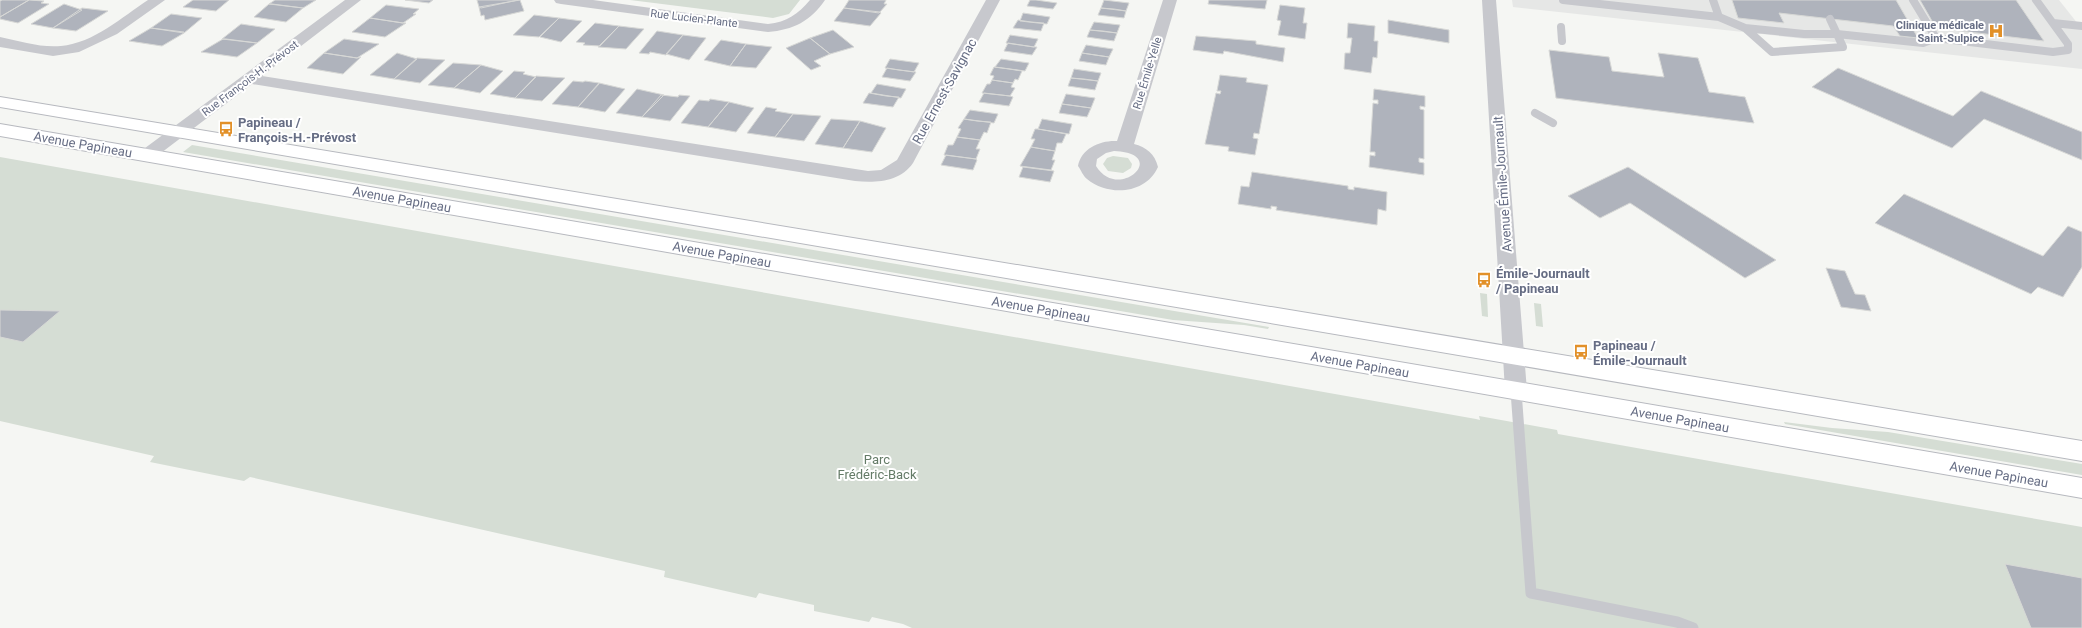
<svg xmlns="http://www.w3.org/2000/svg" width="2082" height="628" font-family="Roboto,sans-serif">
<rect width="100%" height="100%" fill="#f5f6f3"/>
<path fill="#e6e7e6" d="M1512,0H2059L2082,29V69L1513,7Z"/>
<path fill="#d5ddd4" d="M630,0H800L789,14L773,18Z
M192,145L1269,327L1268,329L1244,325L1173,320L183,152Z
M1113,156L1128,158L1132,164L1131,168L1123,173L1108,171L1103,164L1107,158Z
M0,157L1476,419L1480,420L1479,416L1557,430L1558,434L2082,527V628H912L903,624L872,617L869,622L814,611V605L759,593L756,598L664,577L665,571L250,477L244,481L150,462L154,456L0,421Z
M1480,293L1487,294L1488,317L1482,316Z
M1534,303L1541,304L1543,327L1536,326Z
M1784,422L1832,428L1888,432L2082,464V475L1785,424Z"/>
<path fill="#afb3bc" stroke="#d7d8d6" d="M2,0H29L0,17V1Z
M29,0L44,1L41,3L49,4L18,23L0,19V17Z
M193,0H229L216,11L183,7Z
M275,0H316L303,8L269,4Z
M405,0H433L429,3Z
M477,0H518L481,8L479,7Z
M520,0L524,11L485,20L484,15L481,16L479,7Z
M849,0H886L884,4H887L879,13L844,8Z
M1030,0H1036L1057,3L1053,9L1027,6Z
M1104,0L1129,3L1126,11L1101,8Z
M1209,0H1267L1265,9L1208,4Z
M1732,0H1896L1918,38L1900,36L1893,26L1779,13L1784,23L1738,18Z
M1920,0H2016L2044,41L1936,28Z
M64,4L82,10L53,28L31,24Z
M269,4H272L303,8L286,22L254,17Z
M386,5L419,9L413,14H416L403,23L370,18Z
M1280,5L1305,8L1303,23H1307L1305,39L1278,35L1281,21L1277,20Z
M82,8L108,11L76,31L53,28Z
M844,8L880,12L881,13L870,26L834,21Z
M1101,8L1114,9L1126,11L1124,18L1098,15Z
M1023,13L1050,17L1047,24L1020,21Z
M171,14L202,18L184,33L151,28Z
M534,15L559,18L539,37L513,35Z
M370,18L403,23H406L385,37L352,32Z
M559,18L582,21L561,42L540,37Z
M1018,20L1031,22L1044,23L1041,31L1013,28Z
M1388,20L1449,30V43L1388,33Z
M1094,22L1120,25L1117,33L1090,30Z
M595,23L619,26L600,46L583,45L585,43L576,42Z
M1348,23L1375,26L1374,41H1378L1377,58L1373,57L1371,73L1344,69L1345,53H1350L1352,38H1347Z
M241,24L275,29L257,43L222,39Z
M619,26L644,29L626,49L598,47Z
M151,28L184,32V33L162,46L129,41Z
M833,30L854,47L830,54L810,38Z
M1090,30L1103,31L1117,33L1114,41L1087,37Z
M657,31L683,35L666,55L650,52L649,54L639,53Z
M683,35L706,38L689,60L666,54Z
M1010,35L1038,39L1034,47L1006,43Z
M1196,36L1256,41V44L1285,48L1283,62L1224,51L1223,54L1193,50Z
M810,38L830,54L814,61L821,66L811,70L786,48Z
M223,39H226L257,43L237,57L201,52Z
M344,39L379,44L357,58L324,53Z
M721,40L746,44L730,66L704,60Z
M1008,43L1034,47H1037L1032,55L1004,51Z
M746,44L772,47L756,68L730,66Z
M1086,45L1113,49L1109,57L1082,53Z
M1549,50L1609,57L1612,71L1664,77L1658,53L1698,58L1709,92L1745,97L1754,123L1556,98Z
M324,53L357,58L361,57L343,74L307,68Z
M397,53L417,59L394,79L370,75Z
M1082,53L1095,55L1109,57L1106,65L1079,61Z
M417,58L445,60L420,83L394,79Z
M890,59L919,63L914,72L885,68Z
M1001,59L1029,63L1025,71L995,67Z
M453,63L481,65L454,88L428,85Z
M481,65L503,71L480,93L454,88Z
M994,67L1009,69L1022,71L1018,80L1015,79L1013,83L992,80L994,76L990,75Z
M887,68L899,70L916,72L910,81L882,77Z
M1838,68L1953,116L1981,91L2082,132V160L1984,119L1952,148L1812,87Z
M1074,69L1101,73L1098,81L1071,78Z
M514,71L525,72L523,74L536,77L515,98L490,94Z
M1220,75L1247,78L1246,82L1268,85L1259,134L1254,133L1253,138L1258,139L1255,155L1228,151L1229,147L1205,144L1216,93L1220,94L1221,91H1217Z
M536,76L565,78L542,101L515,98Z
M1071,78L1084,79L1098,81L1095,90L1068,86Z
M992,80L1013,83L1011,87L1015,88L1010,96L982,93L987,84H990Z
M573,81L583,82L585,81L599,83V84L578,107L552,104Z
M599,83L625,89L605,112L578,107Z
M877,84L906,89L901,98L871,93Z
M637,89L664,95L642,117L616,113Z
M1374,89L1425,96V107L1420,106V109L1424,110V159L1419,158V162L1424,163V175L1369,167L1370,155L1375,156V152H1370L1373,103L1378,104V100H1373Z
M869,93L886,96L899,97L893,107L863,103Z
M984,93L1010,96L1013,97L1009,106L979,102Z
M1066,94L1095,98L1091,108L1062,104Z
M661,95L678,97L679,95L690,96L670,121L642,117Z
M710,99L729,102L708,127L681,123L699,100L709,101Z
M729,102L754,108L736,132L708,127Z
M1062,104L1077,106L1091,108L1087,117L1059,113Z
M766,107L777,109L775,111L793,114L775,137L747,133Z
M970,110L998,114L994,123L964,119Z
M793,114L821,116L804,141L775,137Z
M831,119L860,121L843,148L815,144Z
M964,119L977,121L991,122L987,133L984,132L980,140L957,137L961,129L958,128Z
M1042,119L1072,124L1069,134L1038,129Z
M860,121L886,128L872,152L843,148Z
M1035,129H1038L1066,134L1062,143H1057L1055,151L1042,149L1031,147L1035,139H1031Z
M957,137L980,140L976,149H980L976,159L944,155L948,145H953Z
M1031,147L1055,151L1052,160H1055L1051,170L1020,166Z
M946,155L976,159L977,160L973,170L941,165Z
M1023,167L1054,171L1050,182L1019,177Z
M1628,167L1776,260L1745,278L1630,203L1600,218L1568,196Z
M1252,172L1348,186V189L1354,190V187L1387,192L1386,211L1378,209L1377,225L1276,210L1277,207L1271,206V209L1238,204L1241,186L1249,187Z
M1904,194L2043,256L2068,226L2082,232V267L2063,297L2038,287L2031,294L1875,223Z
M1826,268L1845,271L1855,294L1865,295L1871,311L1841,307Z
M0,310L60,311L23,342L0,337Z
M2005,564L2082,578V628H2031Z"/>
<g fill="none" stroke-linecap="round" stroke-linejoin="round">
<g stroke="#b7b9bf" stroke-width="2">
<path id="primary" d="M0,97L2082,441V461L0,107Z
M0,124L2082,478V498L0,136Z"/>
</g>
<path stroke="#c7c8cd" stroke-width="8" d="M1563,0L1719,17L1713,0
M1913,0L1936,38
M1719,17L1745,28L1804,34H1837L1923,43L1936,38L2053,52L2068,50V44L2036,0
M2053,23L2082,26
M1561,27L1562,41
M1745,28L1772,52L1843,47L1830,19
M1535,113L1553,123"/>
<path stroke="#c7c8cd" stroke-width="11" d="M1516,391L1531,593L1677,622L1693,628"/>
<path fill="#c7c8cd" fill-rule="evenodd" d="M148,0H165L117,34L79,52L53,56L0,47V37C20,41 41,48 61,46C94,43 122,17 148,0Z
M345,0H361L262,76L868,171L881,170L897,160L986,0H1000L913,163C900,182 876,183 855,181L252,84L153,159L147,160L141,159L138,155L141,151Z
M554,0H593L768,24C787,22 798,14 810,0H825C811,21 793,30 768,32L561,4L556,3Z
M1163,0H1177L1134,144C1146,147 1155,154 1158,167C1146,194 1109,197 1087,179C1083,176 1081,170 1078,166C1081,148 1101,140 1117,141ZM1114,151C1171,153 1119,203 1096,166L1097,159L1106,153Z
M1482,0H1496L1527,391L1524,397L1516,399L1508,397L1505,391Z"/>
<use href="#primary" fill="#fff" fill-rule="evenodd"/>
</g>
<defs>
<g id="hospital-bare" transform="scale(1.2)"><path d="M-5-5h3v3.5h4V-5h3V5h-3V1.5h-4V5h-3Z" fill="#e29028" stroke="#fff" stroke-width="2.5" paint-order="stroke"/></g>
<g id="bus-bare" transform="scale(1.2)"><path d="M-5-6H5V4H4V6H2V4H-2V6H-4V4H-5ZM-3.5-4V0h7V-4ZM-3.5 1.2v1.5H-2V1.2ZM2 1.2v1.5H3.5V1.2Z" fill="#e29028" stroke="#fff" stroke-width="2.5" paint-order="stroke"/></g>
</defs>
<g fill-rule="evenodd">
<use href="#hospital-bare" x="1996" y="31"/>
<use href="#bus-bare" x="226" y="129"/>
<use href="#bus-bare" x="1484" y="280"/>
<use href="#bus-bare" x="1581" y="352"/>
</g>
<g text-anchor="middle" stroke-width="4" stroke-linejoin="round" paint-order="stroke">
<g font-size="11" fill="#666d84" stroke="#fff">
<text transform="translate(694 18) rotate(7)" y="4">Rue Lucien-Plante</text>
<text transform="translate(1147 73) rotate(-73)" y="4">Rue Émile-Yelle</text>
<text transform="translate(250 78) rotate(-37)" y="4">Rue François-H.-Prévost</text>
</g>
<g font-size="11" font-weight="bold" fill="#666d84" stroke="#fff" text-anchor="end">
<text x="1984" y="29">Clinique médicale<tspan x="1984" dy="13">Saint-Sulpice</tspan></text>
</g>
<g font-size="13" fill="#666d84" stroke="#fff">
<text transform="translate(944 91) rotate(-61)" y="5">Rue Ernest-Savignac</text>
<text transform="translate(83 144) rotate(10)" y="5">Avenue Papineau</text>
<text transform="translate(1502 184) rotate(-94)" y="5">Avenue Émile-Journault</text>
<text transform="translate(402 199) rotate(10)" y="5">Avenue Papineau</text>
<text transform="translate(722 254) rotate(10)" y="5">Avenue Papineau</text>
<text transform="translate(1041 309) rotate(10)" y="5">Avenue Papineau</text>
<text transform="translate(1360 364) rotate(10)" y="5">Avenue Papineau</text>
<text transform="translate(1680 419) rotate(10)" y="5">Avenue Papineau</text>
<text transform="translate(1999 474) rotate(10)" y="5">Avenue Papineau</text>
</g>
<g font-size="13" font-weight="bold" fill="#666d84" stroke="#fff" text-anchor="start">
<text x="238" y="127">Papineau /<tspan x="238" dy="15">François-H.-Prévost</tspan></text>
<text x="1496" y="278">Émile-Journault<tspan x="1496" dy="15">/ Papineau</tspan></text>
<text x="1593" y="350">Papineau /<tspan x="1593" dy="15">Émile-Journault</tspan></text>
</g>
<g font-size="13" fill="#647b67" stroke="#fff">
<text x="877" y="464">Parc<tspan x="877" dy="15">Frédéric-Back</tspan></text>
</g>
</g>
</svg>
